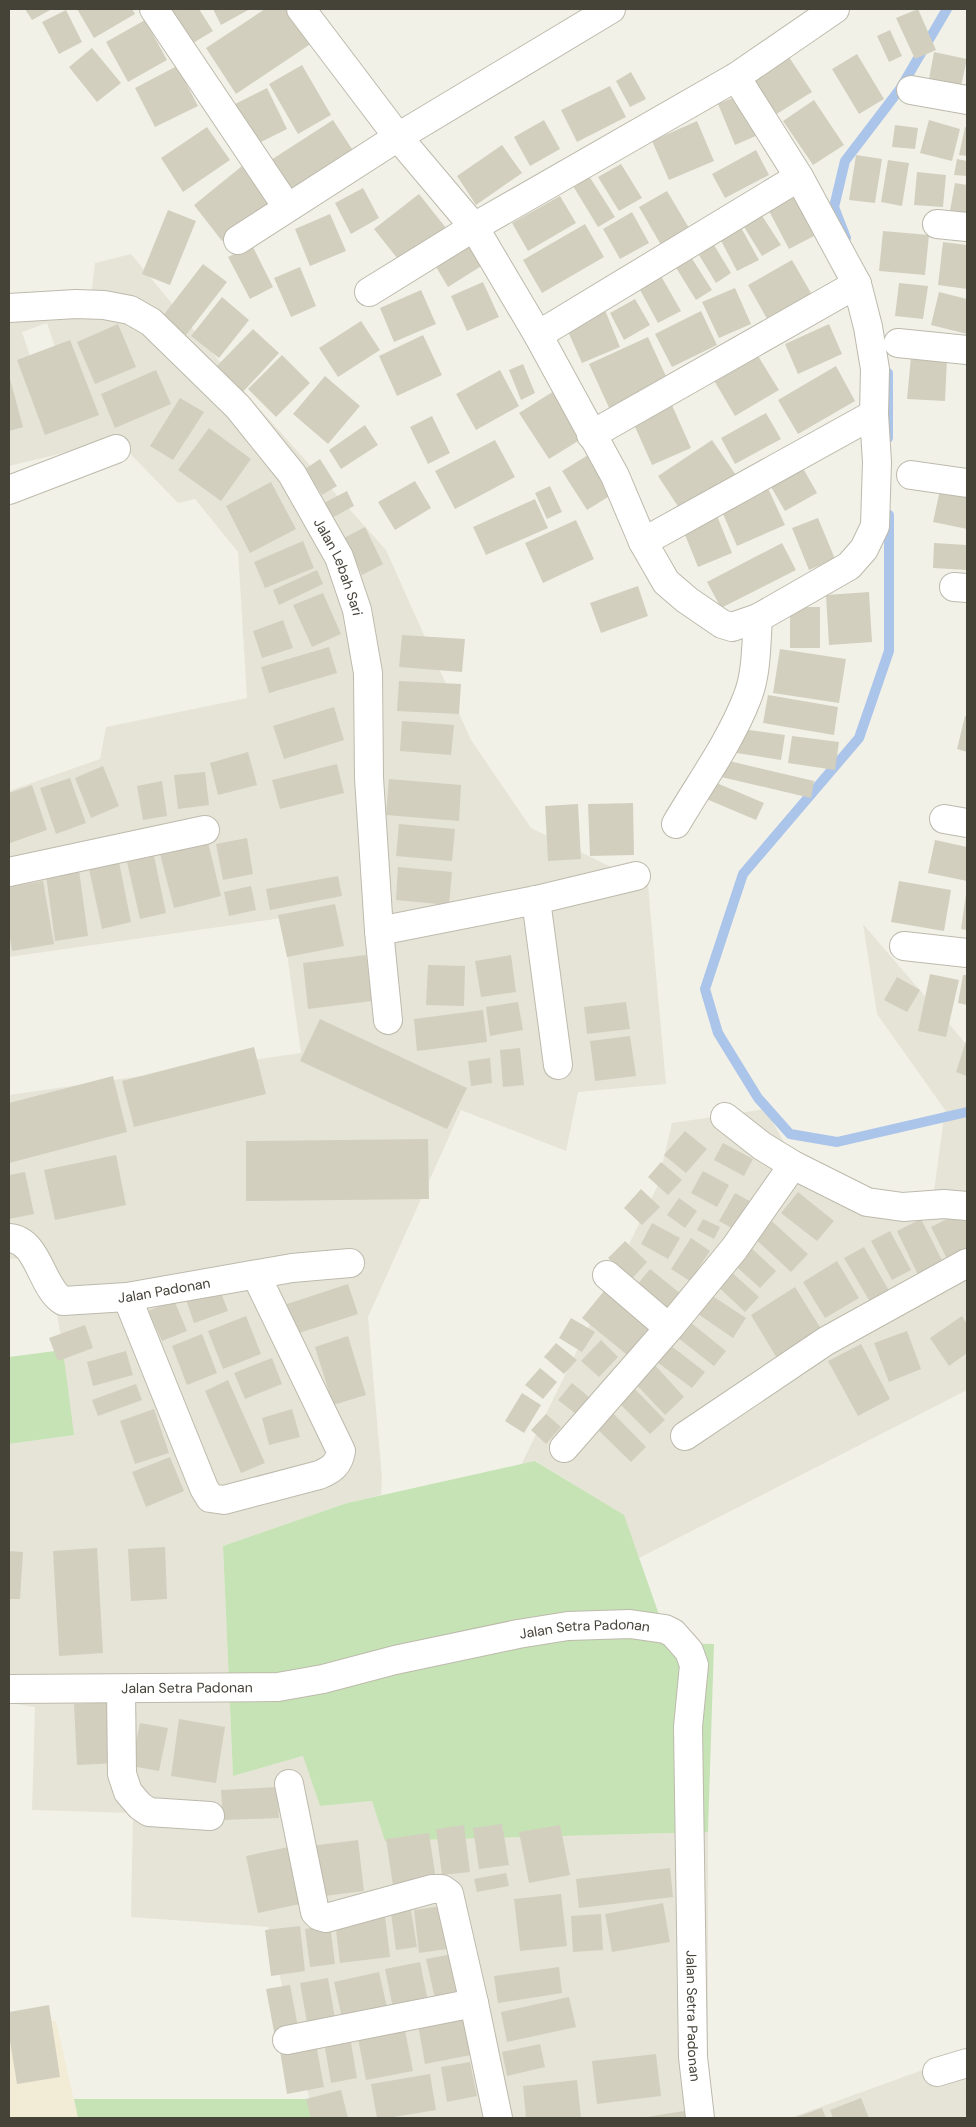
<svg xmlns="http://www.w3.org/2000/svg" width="976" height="2127" font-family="'DM Sans',sans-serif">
<rect width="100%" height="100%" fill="#f2f1e8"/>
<path fill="#e6e4d7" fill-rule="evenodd" d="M131,254L248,396L386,550L471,740L531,828L648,885L666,1084L578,1092L566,1151L461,1110L368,1317L382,1478L381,1495L347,1503L223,1546L233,1776L304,1756L320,1806L372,1801L386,1841L708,1832V2118H314L268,1927L131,1917L133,1813L32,1810L35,1707L9,1703V1444L73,1435L63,1350L47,1256L9,1259V1095L301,1053L282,918L9,957V791L100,759L106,727L247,698L238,552L195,499L178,503L117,440L9,466V312L89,314L95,263ZM47,323L56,350L31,359L22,332Z
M863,924L967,1045V1390L639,1558L623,1515L536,1461L521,1465L657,1187L672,1123L765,1109L811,1190L931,1213L945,1110L877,1014Z
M967,2054V2118H790Z"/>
<path fill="#f2ebd5" d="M9,2020L56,2021L78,2118H9Z"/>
<path fill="#c6e3b5" d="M63,1350L74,1435L9,1444V1357Z
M535,1461L624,1515L669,1643L714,1644L708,1832L385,1841L372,1801L320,1806L303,1756L233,1776L223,1546L347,1503Z
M74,2099H309L314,2118H78Z"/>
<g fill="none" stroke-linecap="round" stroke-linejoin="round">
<path stroke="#abc4e9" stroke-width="10" d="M846,238L834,207L845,161L900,89L947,9
M888,373V438
M889,515V651L859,738L743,874L705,989L718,1033L758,1098L790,1134L837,1142L967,1112"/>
</g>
<path fill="#d3cfbf" d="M25,9H52L32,20Z
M77,9H132L135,14L94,38Z
M171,9H199L213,31L193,43Z
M213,9H250L221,25Z
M265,9H289L312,43L236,94L206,48Z
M918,9L936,50L915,59L896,18Z
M66,10L82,42L59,54L42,22Z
M145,20L167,60L128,82L106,42Z
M890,30L902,56L889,62L877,36Z
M92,48L121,83L97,102L69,67Z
M934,52L967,59L961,86L929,79Z
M857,54L884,99L859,114L832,69Z
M789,57L812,92L775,115L753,80Z
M302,65L331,115L298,134L269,84Z
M177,66L198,106L155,127L135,88Z
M631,72L646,99L630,107L616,81Z
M610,86L626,117L577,142L561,110Z
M267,88L287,129L249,148L229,107Z
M742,94L758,135L735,145L718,104Z
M814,100L844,145L813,165L783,121Z
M333,120L354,152L292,193L271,160Z
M544,120L560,149L530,166L514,137Z
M929,120L960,129L952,161L920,153Z
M697,121L714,161L669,180L652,141Z
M895,125L918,128L915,149L892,147Z
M207,127L230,160L183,192L161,158Z
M965,127L967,128V156L959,155Z
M502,145L522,173L476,205L457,176Z
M756,150L769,175L725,198L712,174Z
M856,155L882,159L875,203L849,200Z
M957,159L967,161V176L954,175Z
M888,160L909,163L902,206L881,202Z
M247,162L276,197L222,241L194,205Z
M621,164L642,198L619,211L598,177Z
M917,172L946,175L943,207L914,205Z
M589,176L615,217L598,227L573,186Z
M955,183L967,185V219L949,216Z
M363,188L379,218L351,234L335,203Z
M667,191L689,228L661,245L639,207Z
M419,194L446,228L401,263L374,229Z
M560,196L576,223L528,251L512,223Z
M796,196L816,235L789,249L769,211Z
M168,210L196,221L170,285L142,274Z
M759,211L781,245L762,256L741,222Z
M632,212L649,243L620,259L603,229Z
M330,214L346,251L310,266L295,229Z
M585,224L604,257L542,293L523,260Z
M739,224L759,260L737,271L718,235Z
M883,231L929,235L925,275L879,271Z
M467,239L483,265L448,287L432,260Z
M943,242L967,245V289L938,285Z
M252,245L273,287L250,299L228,257Z
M714,245L731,273L716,283L699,255Z
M691,257L712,290L696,300L675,266Z
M792,260L815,300L771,326L748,285Z
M203,264L227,282L186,335L162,317Z
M300,267L316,306L291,317L274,278Z
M661,276L681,311L658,323L639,288Z
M483,282L499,317L467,331L451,296Z
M899,283L928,286L923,319L895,316Z
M735,288L751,324L719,338L702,302Z
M421,290L436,324L394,342L380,308Z
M939,292L967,299V334L931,325Z
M222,297L249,320L219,358L191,336Z
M635,299L650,325L624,340L610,313Z
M605,310L620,347L582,363L566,327Z
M701,311L717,345L672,367L655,334Z
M361,321L380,350L338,377L319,348Z
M118,324L136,367L95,384L77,342Z
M829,324L842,354L798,374L785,344Z
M253,329L279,353L239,396L212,371Z
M423,335L442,375L397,396L379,356Z
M648,337L670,385L611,412L589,364Z
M70,340L99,415L45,435L17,360Z
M755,351L779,390L735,416L712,377Z
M282,355L310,383L276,417L248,389Z
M911,357L947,359L945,401L907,399Z
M523,364L535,393L521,400L509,370Z
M836,366L855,401L798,434L778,400Z
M156,370L171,404L115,428L101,394Z
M500,370L519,406L476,430L456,394Z
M9,375L23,427L9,431Z
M325,376L360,406L328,444L293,414Z
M554,391L583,438L549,459L519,413Z
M180,398L204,412L173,460L150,446Z
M671,403L691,448L652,465L632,420Z
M766,413L781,439L735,464L721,438Z
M432,416L450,453L428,464L410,427Z
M365,425L378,445L341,469L329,450Z
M209,428L251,459L221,501L178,470Z
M495,440L515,477L455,509L435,471Z
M712,440L738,478L683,514L658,476Z
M588,455L613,494L587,510L562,471Z
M320,459L337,486L322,495L305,469Z
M799,461L817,493L785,511L767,480Z
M415,481L431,508L395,530L378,502Z
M942,481L967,486V529L933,522Z
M271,482L296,529L250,553L226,506Z
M550,486L562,512L547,519L535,493Z
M767,486L785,525L737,546L720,507Z
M347,491L354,506L330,519L322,504Z
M535,499L548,528L486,555L473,527Z
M715,511L732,553L698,567L681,525Z
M818,518L835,559L809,570L792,528Z
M576,520L594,559L543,583L525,543Z
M365,527L383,564L362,575L344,538Z
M303,541L314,568L265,588L254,562Z
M782,543L796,570L721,608L707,582Z
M934,543L967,545V570L933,568Z
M317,570L323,584L279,605L273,590Z
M638,586L648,616L601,633L590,603Z
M869,592L872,642L829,645L826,595Z
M323,593L341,634L312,647L293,605Z
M790,607H820V648H790Z
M283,620L293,648L262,658L253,631Z
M402,635L465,639L462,672L399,667Z
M329,647L337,673L269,693L261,667Z
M780,649L846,659L839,703L773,693Z
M399,681L461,684L459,714L397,711Z
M768,695L838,707L834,735L763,723Z
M334,707L344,740L284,759L273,726Z
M965,716L967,717V752L957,749Z
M402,721L454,725L451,755L400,751Z
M734,728L785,735L781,760L730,752Z
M792,736L839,742L835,770L788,763Z
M248,752L257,785L218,795L210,763Z
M725,760L814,781L811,798L721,777Z
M337,764L344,793L280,809L272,780Z
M103,766L119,806L91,818L75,778Z
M205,772L209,805L178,809L174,775Z
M70,778L86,823L56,834L40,788Z
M389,779L461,785L459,821L386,815Z
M162,781L167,816L143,820L137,786Z
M712,781L764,803L756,820L704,798Z
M32,785L47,830L10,843L9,837V793Z
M633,803L634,855L590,856L588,804Z
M578,804L581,859L548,861L545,806Z
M399,824L455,829L452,861L396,856Z
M247,838L253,874L223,880L216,844Z
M935,840L967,847V881L928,873Z
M208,842L221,896L174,908L160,854Z
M154,856L166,913L140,919L127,862Z
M119,862L131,922L102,929L89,869Z
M398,867L452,872L449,905L396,900Z
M79,870L88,936L55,941L46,875Z
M338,876L342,896L270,910L266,889Z
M43,881L54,944L12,951L9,932V887Z
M899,881L951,890L944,931L891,922Z
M251,886L256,910L229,916L224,892Z
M966,894H967V930L961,929Z
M335,904L344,946L287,957L278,915Z
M366,955L372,1001L308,1009L303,963Z
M511,955L516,992L481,997L475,961Z
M428,965L465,966L464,1006L426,1005Z
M930,974L959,980L946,1037L918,1031Z
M963,975H967V1005L958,1003Z
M897,977L920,990L907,1012L884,1000Z
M518,1002L523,1030L490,1036L486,1007Z
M626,1002L630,1029L587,1034L584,1007Z
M483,1010L487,1042L417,1051L414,1019Z
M320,1019L467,1088L447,1129L300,1061Z
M630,1036L636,1076L595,1081L590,1041Z
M967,1038V1076L956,1072Z
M254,1047L266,1094L134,1127L122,1081Z
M520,1048L524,1085L503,1087L500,1050Z
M490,1058L492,1083L471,1086L468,1061Z
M113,1076L127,1132L9,1163V1103Z
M685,1131L707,1149L686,1173L664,1155Z
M428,1139L429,1199L246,1201V1141Z
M723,1143L753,1159L744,1176L714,1160Z
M116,1155L126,1205L55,1220L44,1170Z
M661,1162L682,1180L668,1195L648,1177Z
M703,1171L729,1185L717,1207L691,1193Z
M25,1172L34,1214L9,1219V1175Z
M641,1189L660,1207L642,1225L624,1208Z
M798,1192L834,1221L817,1241L781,1213Z
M735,1193L755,1204L739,1232L719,1221Z
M679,1198L697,1211L685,1228L667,1215Z
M967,1209V1256L950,1265L931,1227Z
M766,1216L808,1254L791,1272L750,1234Z
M703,1219L720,1227L714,1239L697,1230Z
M921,1219L946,1268L921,1281L897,1231Z
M652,1223L680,1238L668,1259L641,1244Z
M890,1231L911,1270L892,1280L871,1241Z
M691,1238L710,1251L690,1281L671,1269Z
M625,1241L647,1262L631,1280L608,1258Z
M747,1244L776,1271L760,1288L730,1261Z
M864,1247L891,1294L872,1305L844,1258Z
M837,1261L859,1298L825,1318L803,1282Z
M727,1268L759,1297L745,1312L713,1282Z
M650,1269L681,1294L668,1310L637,1285Z
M348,1284L358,1314L296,1334L287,1304Z
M218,1285L228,1311L194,1323L185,1297Z
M608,1286L657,1325L631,1358L582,1318Z
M795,1287L823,1332L778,1360L751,1315Z
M711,1295L746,1318L733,1338L698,1314Z
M174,1300L187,1331L162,1341L148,1311Z
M246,1316L261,1354L223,1369L208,1331Z
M962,1316L967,1324V1353L949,1366L930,1338Z
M571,1318L595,1332L582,1352L559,1338Z
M685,1318L726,1351L714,1366L673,1334Z
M85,1325L93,1348L58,1361L49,1338Z
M907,1331L921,1369L889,1382L874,1343Z
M202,1334L217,1373L187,1385L172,1346Z
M348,1336L366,1395L333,1405L315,1347Z
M601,1340L618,1357L599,1377L581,1361Z
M556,1343L577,1360L564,1374L544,1357Z
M861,1344L890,1399L858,1416L828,1361Z
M670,1345L705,1372L692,1388L657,1362Z
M126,1351L133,1375L93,1386L87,1362Z
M272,1358L282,1384L245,1399L234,1373Z
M653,1363L684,1397L665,1415L633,1381Z
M540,1368L557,1382L543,1399L525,1385Z
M228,1380L265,1463L241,1473L205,1391Z
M572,1383L595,1402L581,1418L558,1400Z
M136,1384L142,1400L98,1416L92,1400Z
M630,1384L665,1420L650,1434L615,1399Z
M522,1393L541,1405L524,1433L505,1421Z
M607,1407L646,1447L631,1462L591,1423Z
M154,1409L169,1453L135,1464L120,1421Z
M292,1409L300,1437L269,1445L262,1418Z
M546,1414L561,1427L546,1444L531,1430Z
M170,1457L184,1491L146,1507L132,1472Z
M165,1547L167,1599L131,1601L128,1549Z
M97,1548L103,1653L59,1656L53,1551Z
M9,1551L23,1552L20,1599H9Z
M115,1702L118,1763L77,1765L74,1704Z
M179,1719L225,1727L216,1783L171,1776Z
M140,1723L168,1728L159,1771L131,1766Z
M277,1787L279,1818L223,1820L221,1790Z
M502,1824L509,1865L479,1869L473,1828Z
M464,1825L470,1872L442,1875L436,1829Z
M560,1825L570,1875L529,1883L519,1832Z
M429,1833L436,1880L393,1886L386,1839Z
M358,1840L364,1891L317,1897L310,1846Z
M298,1845L309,1902L258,1913L246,1856Z
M670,1868L673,1897L579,1908L576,1879Z
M506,1873L509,1886L477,1892L474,1879Z
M561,1894L567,1946L520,1951L514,1899Z
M663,1903L670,1942L612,1952L605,1914Z
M449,1905L454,1948L419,1953L414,1910Z
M411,1910L417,1947L396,1950L391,1913Z
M601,1914L603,1950L573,1952L571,1916Z
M385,1916L390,1957L340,1963L335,1922Z
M330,1925L335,1964L310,1967L305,1929Z
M300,1926L305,1971L271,1976L265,1930Z
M458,1953L467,1997L436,2003L426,1959Z
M420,1962L429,2006L394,2013L385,1969Z
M559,1967L562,1993L498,2003L494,1976Z
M379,1972L389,2016L344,2027L334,1982Z
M328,1978L336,2024L308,2028L300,1983Z
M290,1985L299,2032L275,2037L266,1989Z
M569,1997L576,2027L507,2042L501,2012Z
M49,2005L60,2077L17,2084L9,2035V2012Z
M464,2017L471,2055L425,2064L418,2025Z
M404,2025L413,2071L366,2080L357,2033Z
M350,2037L357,2078L331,2083L324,2042Z
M315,2039L324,2087L287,2094L279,2045Z
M540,2044L545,2067L507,2076L502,2052Z
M656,2054L661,2096L597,2104L592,2061Z
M470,2062L477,2096L447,2102L441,2067Z
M430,2074L436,2110L388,2118H377L371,2084Z
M577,2080L581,2118H526L523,2086Z
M341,2090L348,2118H311L306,2099Z
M861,2098L869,2118H833L830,2110Z
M822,2108L826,2118H794Z
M690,2110L692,2118H647V2117Z"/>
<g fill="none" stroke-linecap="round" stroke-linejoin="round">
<g stroke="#bdbaac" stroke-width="30">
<g id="street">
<path d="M154,9L287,207"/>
<path d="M301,9L398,137L474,227L538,335L615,476L643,542L666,582L687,600L722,624L732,627L758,618L849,566L864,549L875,526L877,462L874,414L875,369L868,327L857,284L799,177L736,77"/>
<path d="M911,90L967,100"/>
<path d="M937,224L967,227"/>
<path d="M238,240L398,137L611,9"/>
<path d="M369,292L474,227L736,77L835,9"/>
<path id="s1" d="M9,308L76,304L104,305L130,310L151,322L238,407L292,474L339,557L357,610L368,673L369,778L379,931L388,1020"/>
<path d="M538,335L799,177"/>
<path d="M898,343L967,350"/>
<path d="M591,435L857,284"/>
<path d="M911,475L967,483"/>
<path d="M9,490L116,449"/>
<path d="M643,542L874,414"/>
<path d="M954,587L967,588"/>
<path d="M944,819L967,823"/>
<path d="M676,824C700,783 730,742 747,698C757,674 756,643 758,618"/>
<path d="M9,872L205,830"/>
<path d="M536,900L558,1065"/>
<path d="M379,931L536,900L636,876"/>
<path d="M904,946L967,953"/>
<path d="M725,1117L762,1146L793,1165L867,1202L903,1207L944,1204L967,1206"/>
<path id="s2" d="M9,1238C39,1240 41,1288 63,1301L127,1297L292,1268L350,1263"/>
<path d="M607,1275L669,1328"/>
<path d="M127,1297L204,1488L210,1498L224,1500L319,1475C331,1470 339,1465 341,1451L256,1275"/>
<path d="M685,1436L826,1341L967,1263"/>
<path d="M564,1448L669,1328L734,1249L793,1165"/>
<path id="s3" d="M9,1689L278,1687L323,1679L395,1660L518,1634L568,1626L630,1624L665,1629L673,1633L689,1651L694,1665L688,1727L693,2057L700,2118"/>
<path d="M121,1689L122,1774L128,1792L140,1806L149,1812L210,1816"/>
<path d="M289,1784L315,1912L319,1916L326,1918L432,1889H442L449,1894L474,2003L498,2118"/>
<path d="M287,2040L474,2003"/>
<path d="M937,2072L967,2063"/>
</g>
</g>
<use href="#street" stroke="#fff" stroke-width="28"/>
</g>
<g text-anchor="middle" stroke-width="5" stroke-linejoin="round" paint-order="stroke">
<g font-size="14" fill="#454238" stroke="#fff">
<text dy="5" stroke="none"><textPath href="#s1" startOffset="458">Jalan Lebah Sari</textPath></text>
<text dy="5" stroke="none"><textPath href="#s2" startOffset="188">Jalan Padonan</textPath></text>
<text dy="5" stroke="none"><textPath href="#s3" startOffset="582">Jalan Setra Padonan</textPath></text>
<text dy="5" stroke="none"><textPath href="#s3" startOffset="178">Jalan Setra Padonan</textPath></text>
<text dy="5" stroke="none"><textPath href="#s3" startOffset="1062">Jalan Setra Padonan</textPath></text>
</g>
</g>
<rect width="976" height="2127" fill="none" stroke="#454238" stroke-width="20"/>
</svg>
